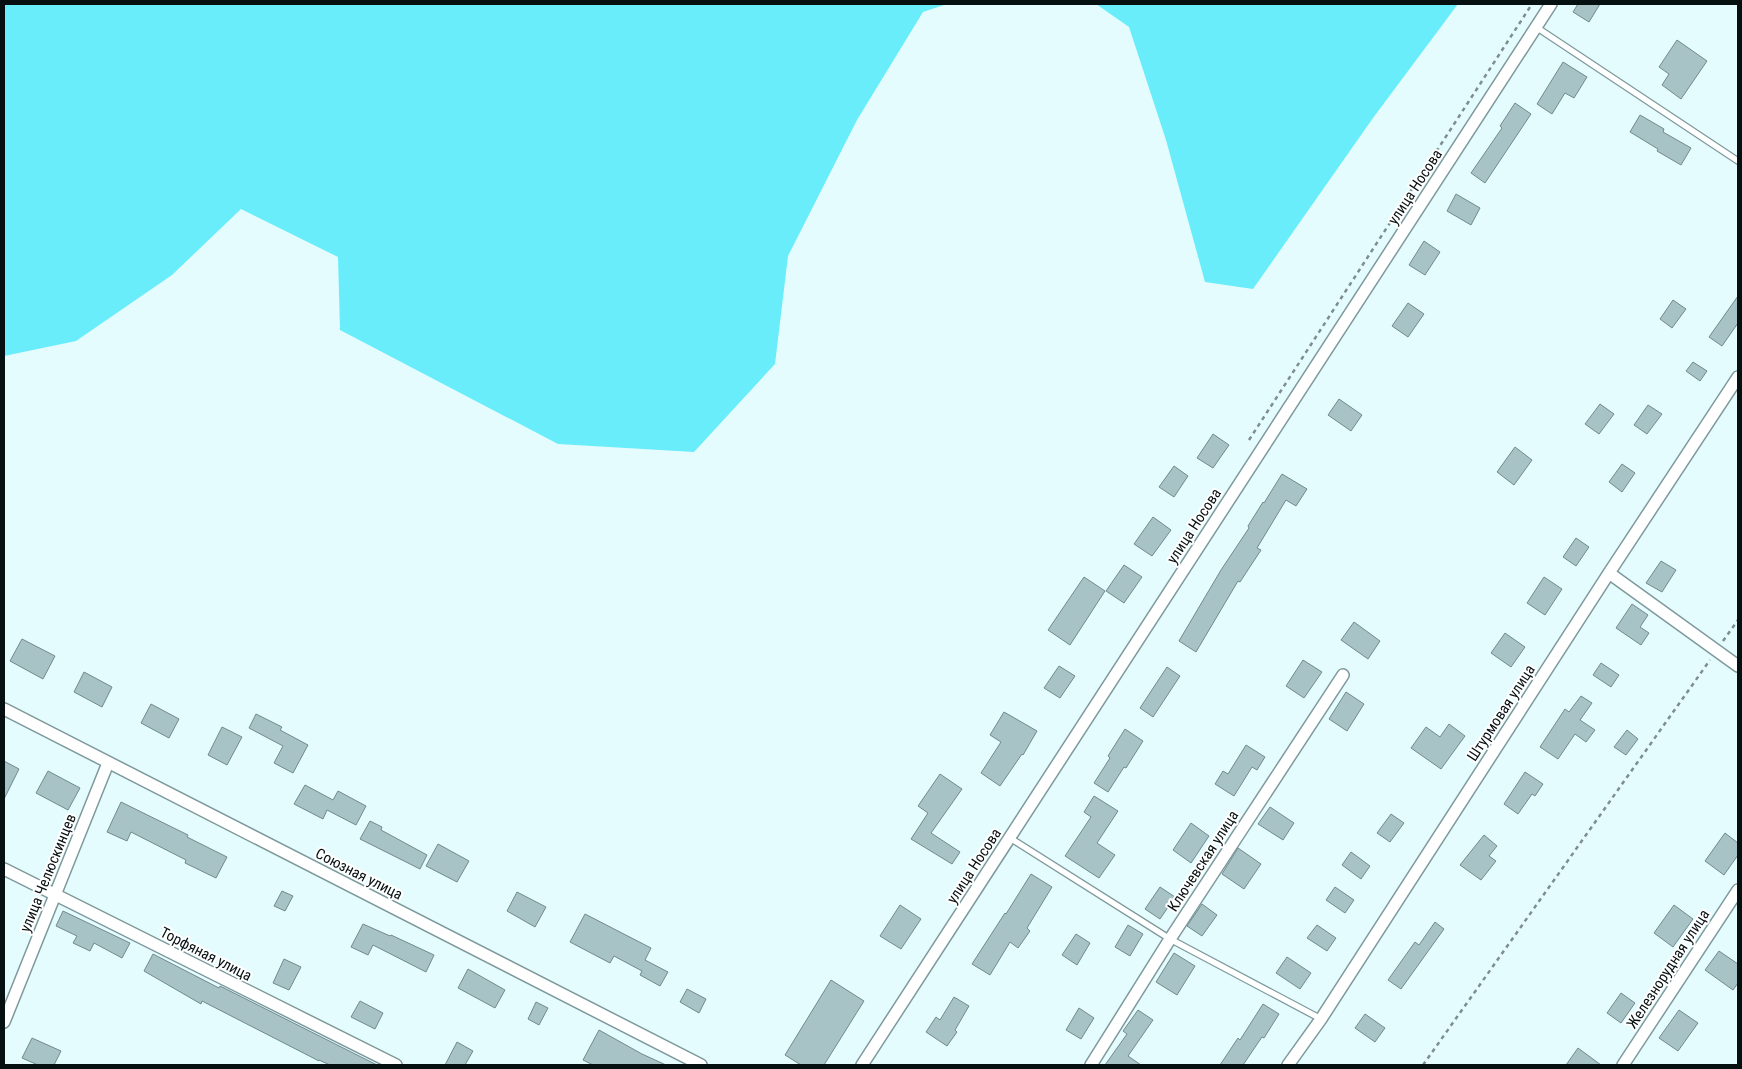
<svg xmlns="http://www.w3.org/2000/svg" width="1742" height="1069" font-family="'Roboto Condensed',sans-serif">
<rect width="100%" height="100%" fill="#e5fcfe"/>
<path fill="#69edfb" d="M4,4H947L923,12L857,120L788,256L775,364L694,452L558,444L340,330L338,257L241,209L172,275L76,341L4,356Z
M1096,4H1458L1373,118L1253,289L1205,282L1166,140L1129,27Z"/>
<path fill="#a7c3c6" stroke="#708a8d" d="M1578,4H1600L1589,22L1573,12Z
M1677,40L1707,61L1681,99L1662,85L1669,74L1659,67Z
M1563,62L1587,77L1574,98L1565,93L1552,114L1537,104Z
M1515,103L1531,114L1485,183L1471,173L1502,128L1500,126Z
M1640,115L1664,129L1663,132L1691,148L1681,165L1657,151L1658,149L1630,132Z
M1456,194L1480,208L1471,225L1447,211Z
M1424,241L1440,252L1425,275L1409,265Z
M1738,296V323L1722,346L1709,337Z
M1673,300L1686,309L1672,328L1660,319Z
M1408,303L1424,314L1408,337L1392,326Z
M1693,362L1707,371L1700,381L1686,371Z
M1339,399L1362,415L1351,431L1328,415Z
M1600,404L1614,414L1599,434L1585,424Z
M1648,405L1662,414L1647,434L1634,425Z
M1213,434L1229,445L1213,468L1197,458Z
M1515,447L1532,460L1514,485L1497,472Z
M1622,464L1635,473L1622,492L1609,482Z
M1174,466L1188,476L1174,497L1159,487Z
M1282,474L1307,489L1296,506L1286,500L1257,548L1261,550L1240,582L1238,581L1196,652L1179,641L1221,570L1249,528L1248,526L1263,502L1264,503Z
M1153,517L1171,530L1152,556L1134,544Z
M1576,538L1589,547L1576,566L1563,557Z
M1661,561L1676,570L1662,592L1646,583Z
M1124,565L1142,577L1124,603L1106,591Z
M1084,577L1105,591L1070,645L1048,630Z
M1544,577L1562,589L1545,615L1527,603Z
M1632,604L1648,615L1640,627L1649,633L1641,645L1616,628Z
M1354,622L1380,641L1368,659L1341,640Z
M1505,633L1525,647L1511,667L1491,653Z
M22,639L55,656L43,679L10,661Z
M1303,660L1322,672L1304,698L1286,686Z
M1601,663L1619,675L1611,687L1593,675Z
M1059,666L1075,676L1060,698L1044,688Z
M1167,667L1180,676L1153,717L1140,708Z
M84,672L112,687L102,707L74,692Z
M1346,692L1364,704L1347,731L1329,719Z
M1581,696L1592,703L1580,720L1595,730L1586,742L1575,734L1558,759L1540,747L1565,709L1569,712Z
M151,704L179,719L169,738L141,723Z
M1004,712L1037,731L1023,755L1022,754L1000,786L981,773L1001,742L990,735Z
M256,714L282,727L280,730L308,745L293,773L274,763L283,746L249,728Z
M1449,724L1465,736L1441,769L1411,748L1426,727L1440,737Z
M222,727L242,737L227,765L208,755Z
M1125,729L1143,741L1126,768L1124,767L1108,792L1094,783L1110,758L1108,756Z
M1627,730L1638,739L1626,755L1614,747Z
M1246,745L1265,757L1257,770L1252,767L1234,796L1215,784L1223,771L1228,774Z
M4,761L19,769L4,799Z
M48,771L80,788L68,810L36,793Z
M1525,772L1543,784L1535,796L1532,794L1518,814L1504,804Z
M940,774L962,789L931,833L960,852L952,864L911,839L928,813L918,806Z
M305,785L333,800L338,791L366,806L356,825L327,810L323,819L294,804Z
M1094,796L1118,811L1097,843L1115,855L1099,878L1065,856L1091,817L1084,812Z
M121,802L188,835L187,837L227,857L216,878L185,863L186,860L131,832L127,841L107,832Z
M1270,807L1294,823L1283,840L1258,824Z
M1391,814L1404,823L1390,842L1377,833Z
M370,821L382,827L381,830L427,855L420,869L360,839Z
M1191,823L1209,836L1191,863L1173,850Z
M1725,833L1738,843V855L1724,875L1705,861Z
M1484,835L1497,846L1489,856L1496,861L1481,880L1460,865Z
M438,844L469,861L457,882L426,866Z
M1238,848L1261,864L1244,889L1222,874Z
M1351,852L1370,866L1361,879L1342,865Z
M1031,874L1052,887L1027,928L1030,931L1018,948L1010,942L990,975L972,964L1005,913L1006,914Z
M1160,887L1175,897L1160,919L1145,909Z
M1335,887L1354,900L1345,913L1326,900Z
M282,891L293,896L285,911L274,906Z
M517,892L546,907L535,927L507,911Z
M1202,904L1217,915L1202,936L1187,926Z
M900,905L921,919L901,949L880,936Z
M1674,905L1693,919L1673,947L1654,933Z
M63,911L130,943L122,958L94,943L90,951L73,943L77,936L56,926Z
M585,914L651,948L645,960L668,972L660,986L640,975L642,971L614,956L610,963L570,942Z
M1435,922L1444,929L1401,989L1388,980L1415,942L1419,945Z
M363,924L390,936L391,935L434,955L426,972L373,945L368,955L351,947Z
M1128,925L1143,934L1130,956L1115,947Z
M1317,925L1336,938L1327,951L1307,938Z
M1076,934L1090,943L1077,965L1062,955Z
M1719,951L1738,964V983L1733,990L1705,970Z
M1174,953L1195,966L1177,995L1156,982Z
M153,954L219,988L220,986L377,1065H330L319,1060V1061L202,1001L201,1004L144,971Z
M1287,957L1311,973L1300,989L1276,973Z
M284,959L301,967L289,990L273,983Z
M468,969L505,990L495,1008L458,988Z
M831,980L864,1001L824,1065H801L785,1055Z
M687,989L706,999L699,1013L680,1002Z
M1621,993L1635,1003L1621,1023L1607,1013Z
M954,997L969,1006L955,1030L957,1032L947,1046L926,1032L936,1017L940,1020Z
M360,1001L383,1013L375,1029L351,1017Z
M536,1002L548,1008L539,1025L528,1019Z
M1263,1004L1279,1014L1264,1038L1262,1037L1243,1065H1220L1238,1038L1240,1040Z
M1079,1008L1094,1018L1081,1039L1066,1030Z
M1138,1010L1153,1020L1128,1056L1141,1065H1105L1127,1034L1123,1031Z
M1679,1010L1698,1023L1678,1051L1659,1038Z
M1365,1014L1385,1028L1375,1042L1355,1028Z
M599,1030L642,1054L666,1065H593L583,1060Z
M32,1038L61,1051L54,1065H38L22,1058Z
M457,1042L473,1051L465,1065H445Z
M1578,1048L1601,1065H1566Z"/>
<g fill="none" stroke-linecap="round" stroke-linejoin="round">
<g stroke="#7e999c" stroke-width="8">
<path id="lane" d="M1536,27L1738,161
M1010,838L1170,939L1321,1019"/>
</g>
<g stroke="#7e999c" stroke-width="14">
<path id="street" d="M1609,573L1738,666
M4,709L701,1065
M4,869L396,1065
M4,1022L108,763
M862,1065L1551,4
M1091,1065L1170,939L1343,675
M1288,1065L1321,1019L1609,573L1738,377
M1623,1065L1738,890"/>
</g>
<path stroke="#7e8e90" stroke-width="2.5" stroke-dasharray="4 4" stroke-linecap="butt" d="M1249,440L1532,4
M1723,641L1738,620
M1423,1065L1710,660"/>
<use href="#lane" stroke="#fff" stroke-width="5.5"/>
<use href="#street" stroke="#fff" stroke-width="11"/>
</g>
<g text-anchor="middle" stroke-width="4" stroke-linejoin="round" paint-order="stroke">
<g font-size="15" fill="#071011" stroke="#fff">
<text transform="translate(1415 187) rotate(-57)" y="5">улица Носова</text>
<text transform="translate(1194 526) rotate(-57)" y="5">улица Носова</text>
<text transform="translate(1501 713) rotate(-57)" y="5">Штурмовая улица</text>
<text transform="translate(1203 861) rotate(-57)" y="5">Ключевская улица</text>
<text transform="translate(974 866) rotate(-57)" y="5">улица Носова</text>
<text transform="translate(48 873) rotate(-68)" y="5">улица Челюскинцев</text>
<text transform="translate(359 874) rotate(27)" y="5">Союзная улица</text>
<text transform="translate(206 954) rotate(27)" y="5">Торфяная улица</text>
<text transform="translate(1668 969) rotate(-57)" y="5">Железнорудная улица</text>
</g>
</g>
<rect width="1742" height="1069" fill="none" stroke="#071011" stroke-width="10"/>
</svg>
